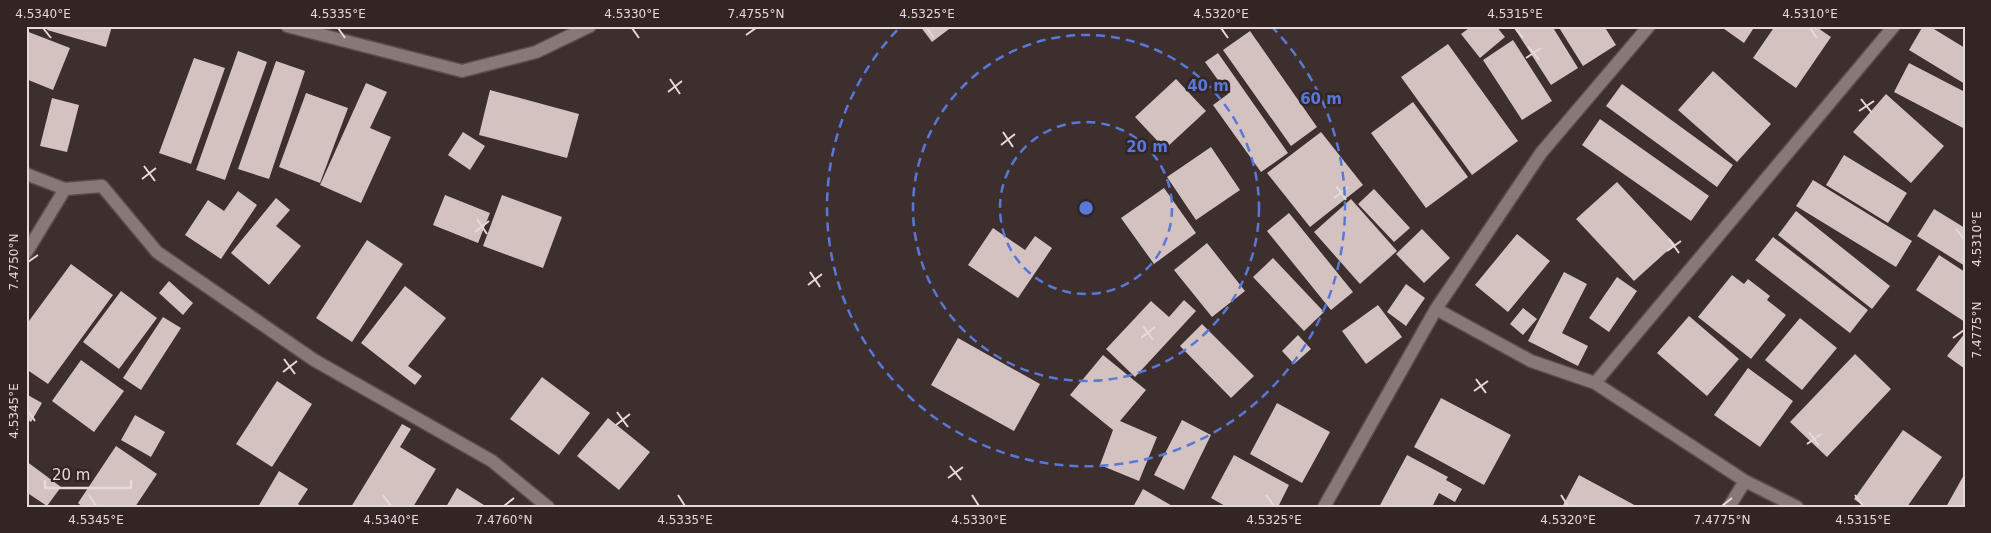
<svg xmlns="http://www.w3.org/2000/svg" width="1991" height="533" font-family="'DejaVu Sans',sans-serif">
<rect width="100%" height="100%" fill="#3d2f2e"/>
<path fill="#d4c2c1" d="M48,26H112L106,47L47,30Z
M920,26H953L932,42Z
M1472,26H1496L1505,37L1480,58L1461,34Z
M1513,26H1552L1578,68L1551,85Z
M1558,26H1604L1616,45L1583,66Z
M1720,26H1755L1744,43Z
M1775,26H1815L1831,37L1796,88L1753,58Z
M1923,26H1929L1965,48V84L1909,50Z
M26,31L70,48L53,90L26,79Z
M1250,31L1317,127L1291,146L1223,50Z
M1513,40L1552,101L1522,120L1483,60Z
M1448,44L1518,141L1472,175L1401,77Z
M238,51L267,62L225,180L196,170Z
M1218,53L1288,153L1261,172L1213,105L1228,94L1205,62Z
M194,58L225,68L191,164L159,153Z
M276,61L305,71L269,179L238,169Z
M1909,63L1965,92V129L1894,92Z
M1713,71L1771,124L1737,162L1678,110Z
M1176,79L1206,111L1165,149L1135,117Z
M366,83L387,92L370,128L391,137L361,203L320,185Z
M1622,84L1733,165L1717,187L1606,106Z
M490,90L579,114L567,158L479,135Z
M306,93L348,108L320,183L279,167Z
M1886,94L1944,146L1911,183L1853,132Z
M52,98L79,105L67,152L40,146Z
M1413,102L1468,177L1426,208L1371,133Z
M1600,119L1709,196L1691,221L1582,145Z
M463,132L485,146L470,170L448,155Z
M1321,132L1363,185L1310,227L1267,173Z
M1211,147L1240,190L1196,220L1167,177Z
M1844,155L1907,193L1888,223L1826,185Z
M1813,180L1912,241L1896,267L1796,206Z
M1617,182L1675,244L1634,281L1576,219Z
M1164,188L1196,233L1154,264L1121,218Z
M1374,189L1410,228L1394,242L1358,204Z
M238,191L257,205L221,259L185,235L208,200L224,211Z
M445,195L490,213L478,243L433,225Z
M502,195L562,217L543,268L483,246Z
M276,198L290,210L276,226L301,246L269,285L231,253Z
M1351,199L1397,251L1360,284L1314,232Z
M1934,209L1965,228V266L1917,236Z
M1796,211L1890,286L1872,309L1778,235Z
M1289,213L1353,292L1331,310L1267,231Z
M993,228L1025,250L1035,236L1052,248L1018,298L968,265Z
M1422,229L1450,258L1424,283L1396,254Z
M1517,234L1550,261L1508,312L1475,285Z
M1773,237L1868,310L1850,333L1755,260Z
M367,240L403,264L352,342L316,318Z
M1207,243L1245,291L1212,317L1174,270Z
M1939,255L1965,272V322L1916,290Z
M1273,258L1324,312L1304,331L1253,277Z
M71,264L113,295L48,384L26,369V325Z
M1564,272L1587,284L1562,333L1588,346L1578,366L1528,341Z
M1732,275L1744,284L1748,279L1770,296L1767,300L1786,315L1751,359L1698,317Z
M1617,277L1637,291L1609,332L1589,318Z
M169,281L193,303L183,315L159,293Z
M1406,284L1425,298L1406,326L1387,312Z
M405,286L446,318L408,366L422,376L415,385L361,343Z
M121,291L157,318L119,369L83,342Z
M1184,300L1196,311L1135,377L1106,349L1151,301L1169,317Z
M1378,305L1402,337L1366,364L1342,331Z
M1523,308L1537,319L1523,335L1510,324Z
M1689,316L1739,359L1707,396L1657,353Z
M163,317L181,328L141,390L123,378Z
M1800,318L1837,348L1802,390L1765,360Z
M1202,324L1254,376L1231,398L1180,346Z
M1965,333V369L1947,356Z
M1298,335L1311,349L1294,364L1282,351Z
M958,338L1040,384L1014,431L931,385Z
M1855,354L1891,389L1827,457L1790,422Z
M1103,355L1146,390L1120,421L1157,437L1139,481L1100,465L1113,430L1070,395Z
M81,360L124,391L94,432L52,401Z
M1748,368L1793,401L1760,447L1714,415Z
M542,377L590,413L559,455L510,419Z
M277,381L312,404L272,467L236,444Z
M26,394L42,403L31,422L26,419Z
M1441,398L1511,435L1484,485L1414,447Z
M1277,403L1330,432L1302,483L1250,454Z
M135,415L165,432L151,457L121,440Z
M608,418L650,452L619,490L577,456Z
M1182,420L1211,435L1184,490L1154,475Z
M402,424L411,429L400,447L436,469L413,507H351Z
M1903,430L1942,457L1907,507H1865L1854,499Z
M116,446L157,474L135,507H83L78,503Z
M1234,455L1289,485L1278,507H1227L1211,498Z
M1407,455L1448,477L1446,480L1462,489L1455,502L1439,493L1432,507H1379Z
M26,461L61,487L47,506L26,492Z
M279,471L308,489L298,504L302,507H258Z
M1965,473V507H1946Z
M1579,475L1638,507H1562Z
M457,488L487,507H446Z
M1143,489L1174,507H1133Z"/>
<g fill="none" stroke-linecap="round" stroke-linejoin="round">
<g stroke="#594e4d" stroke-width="15">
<path id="minor" d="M287,26L462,71L536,52L590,26
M26,174L65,189L102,186L157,252L314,360L492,461L548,507
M26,253L65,189
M1436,309L1531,361L1595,383L1745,481L1797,507
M1595,383L1894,26
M1324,507L1436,309L1541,153L1649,26
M1729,507L1745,481"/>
</g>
<use href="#minor" stroke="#887877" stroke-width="12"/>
</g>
<path fill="none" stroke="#e3dad9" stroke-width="2" d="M43,28L51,38M338,28L345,38M632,28L639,38M927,28L934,38M1221,28L1228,38M1515,28L1523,38M1810,28L1817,38M746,35L756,28M1528,46L1539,60M1526,58L1541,48M670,79L680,94M668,92L682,81M1861,99L1872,113M1859,111L1874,101M1003,132L1013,147M1001,145L1015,134M144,166L155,181M142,179L156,168M1336,186L1346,200M1334,198L1348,187M477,219L487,234M1956,229L1964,239M475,232L489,221M1669,239L1679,253M1667,251L1681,241M28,262L38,255M810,272L820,287M808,285L822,274M1143,326L1153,340M1141,338L1155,327M1953,338L1964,330M284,359L295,374M283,372L297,361M1476,379L1486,393M1474,391L1488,381M28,411L35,421M617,412L628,427M616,425L630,414M1809,432L1819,446M1807,444L1821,434M950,466L961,480M948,478L963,467M89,495L96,506M383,495L391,506M678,495L685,506M972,495L979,506M1266,495L1274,506M1561,495L1568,506M1855,495L1863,506M504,506L514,498M1722,506L1732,498"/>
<g fill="none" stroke="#5878d8" stroke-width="2.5" stroke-dasharray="9 6">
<circle cx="1086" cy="208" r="86"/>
<circle cx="1086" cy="208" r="173"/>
<path d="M1271 26A259 259 0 1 1 901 26"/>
</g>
<circle cx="1086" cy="208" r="8" fill="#5878d8" stroke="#322524" stroke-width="2.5"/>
<g font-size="15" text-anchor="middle" font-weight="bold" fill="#5878d8" stroke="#322524" stroke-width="5" stroke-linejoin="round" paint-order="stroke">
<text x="1208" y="91">40 m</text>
<text x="1321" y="104">60 m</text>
<text x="1147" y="152">20 m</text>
</g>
<rect width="1991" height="533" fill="none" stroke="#322524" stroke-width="55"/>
<path d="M45 480v8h86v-8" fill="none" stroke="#e3dad9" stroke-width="2.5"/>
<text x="52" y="480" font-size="15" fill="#e3dad9" stroke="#322524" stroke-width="4" paint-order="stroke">20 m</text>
<rect x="28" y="28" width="1936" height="478" fill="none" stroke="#e3dad9" stroke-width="2"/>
<g font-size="12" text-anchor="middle" fill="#e3dad9">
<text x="43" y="18">4.5340°E</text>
<text x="338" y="18">4.5335°E</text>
<text x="632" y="18">4.5330°E</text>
<text x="756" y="18">7.4755°N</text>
<text x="927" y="18">4.5325°E</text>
<text x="1221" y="18">4.5320°E</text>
<text x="1515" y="18">4.5315°E</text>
<text x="1810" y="18">4.5310°E</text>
<text transform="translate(1977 239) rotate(-90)" y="4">4.5310°E</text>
<text transform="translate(14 262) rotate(-90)" y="4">7.4750°N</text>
<text transform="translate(1977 330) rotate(-90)" y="4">7.4775°N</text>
<text transform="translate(14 411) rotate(-90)" y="4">4.5345°E</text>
<text x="96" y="524">4.5345°E</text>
<text x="391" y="524">4.5340°E</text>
<text x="504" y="524">7.4760°N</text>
<text x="685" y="524">4.5335°E</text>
<text x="979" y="524">4.5330°E</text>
<text x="1274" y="524">4.5325°E</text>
<text x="1568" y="524">4.5320°E</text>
<text x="1722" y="524">7.4775°N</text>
<text x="1863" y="524">4.5315°E</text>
</g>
</svg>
